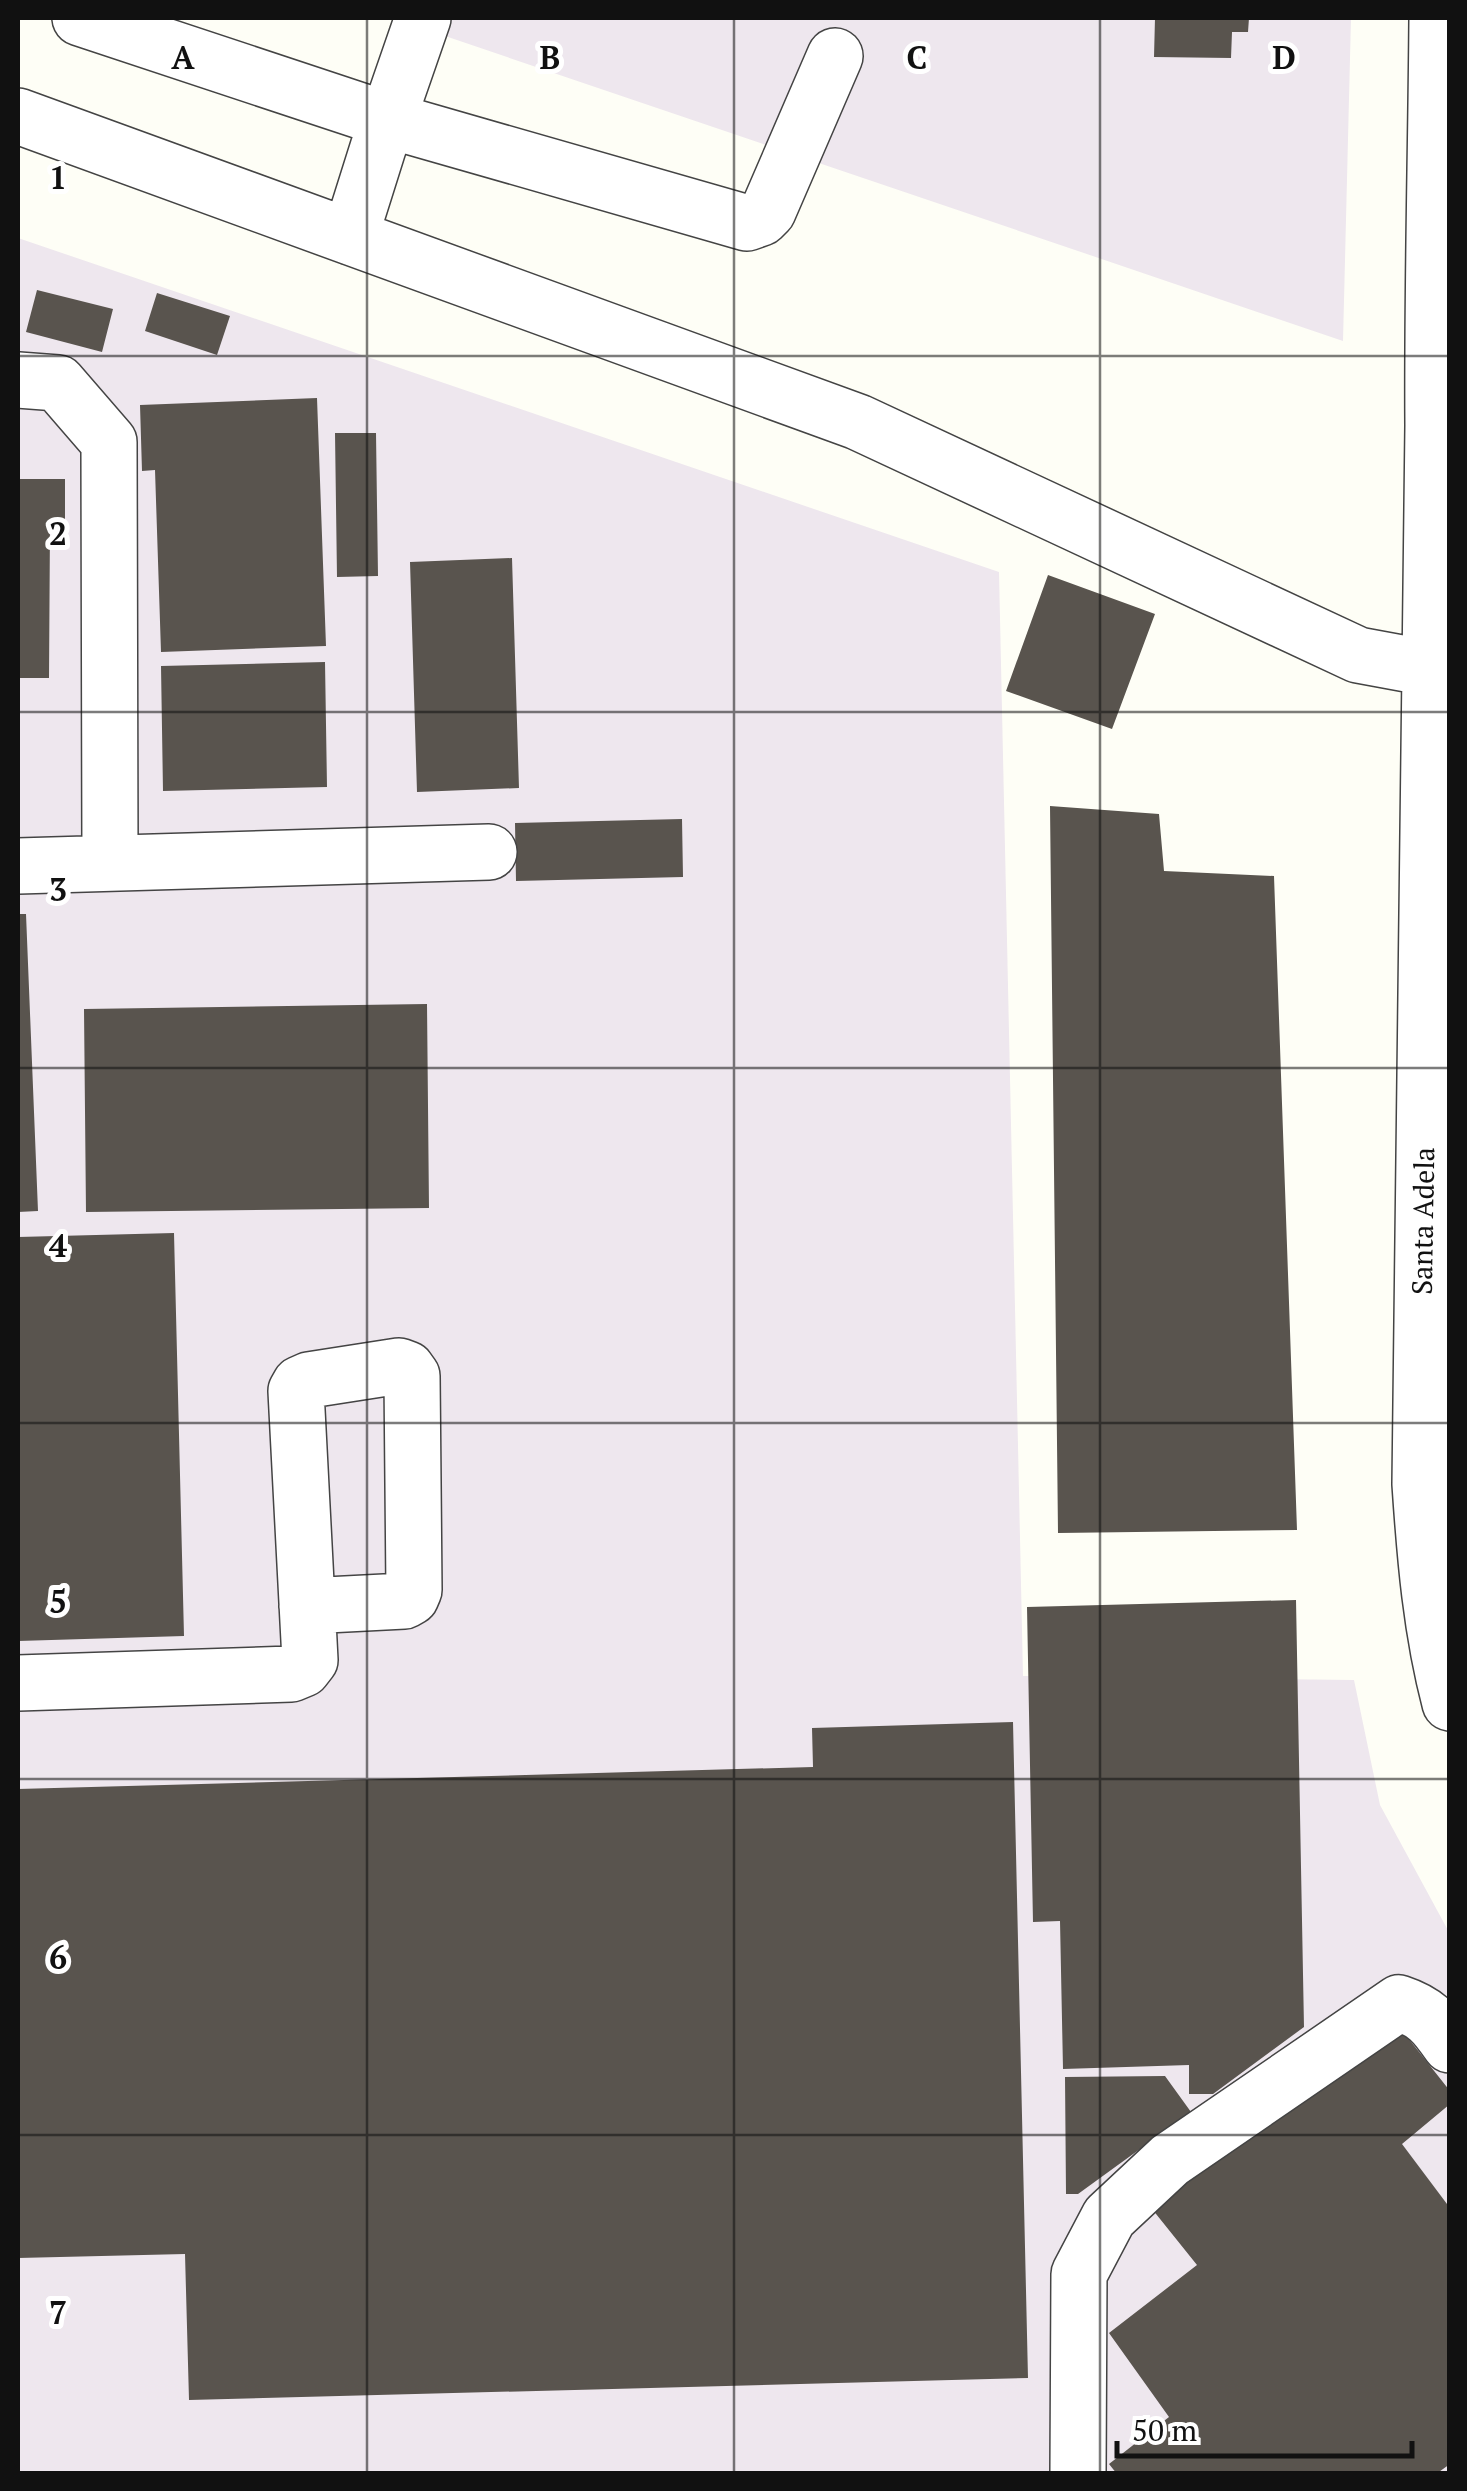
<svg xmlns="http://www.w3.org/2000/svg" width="1467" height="2491" font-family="'PT Serif',serif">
<rect width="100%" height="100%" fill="#fefef6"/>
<path fill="#eee7ee" d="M392,18H1351L1343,341Z
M18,238L999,572L1023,1676L1354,1680L1380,1805L1450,1934L1449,2473L18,2474Z"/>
<path fill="#59544e" d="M1155,18H1249L1248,32H1232L1231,58L1154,57Z
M37,290L113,309L102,352L26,332Z
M157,293L230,316L217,355L145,331Z
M317,398L326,646L161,652L155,470L142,471L140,405Z
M335,433H376L378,576L337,577Z
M18,479H65V520L50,524L49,678H18Z
M512,558L519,788L417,792L410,562Z
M1048,575L1155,614L1112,729L1006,691Z
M325,662L327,787L163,791L161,666Z
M1050,806L1159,814L1164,871L1274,876L1297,1530L1058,1533Z
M682,819L683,877L516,881L515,823Z
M18,914H26L38,1211L18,1212Z
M427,1004L429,1208L86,1212L84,1009Z
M174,1233L184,1636L18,1641V1237Z
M1296,1600L1304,2027L1213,2094H1189V2065L1063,2069L1060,1921L1033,1922L1027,1607Z
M1013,1722L1028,2378L189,2400L185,2254L18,2258V1789L813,1767L812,1728Z
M1393,2019L1450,2091V2104L1402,2144L1450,2208V2464L1436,2474H1117L1109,2464L1169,2417L1109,2333L1197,2265L1140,2194Z
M1165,2076L1191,2112L1078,2194H1066L1065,2077Z"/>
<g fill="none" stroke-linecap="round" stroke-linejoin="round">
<g stroke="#444" stroke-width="58">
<path id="minor" d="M80,18L388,120L747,223L761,218L768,211L835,56
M1437,18C1436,153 1432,289 1433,425L1420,1484C1425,1558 1431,1631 1450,1703
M18,116L858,422L1358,655L1450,672
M350,237L378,148L423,18
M18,380L58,383L109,442L110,861
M18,866L489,852
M18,1683L291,1674L303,1669L310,1660L296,1391L300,1384L309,1380L399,1366L407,1369L412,1376L414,1590L411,1597L404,1601L307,1606
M1078,2474L1079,2274L1109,2217L1170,2160L1399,2003C1426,2012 1434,2022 1450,2045"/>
</g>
<use href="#minor" stroke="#fff" stroke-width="55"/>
</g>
<path fill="none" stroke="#111" stroke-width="2.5" stroke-opacity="0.55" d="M367,18V2474M734,18V2474M1100,18V2474M18,356H1450M18,712H1450M18,1068H1450M18,1423H1450M18,1779H1450M18,2135H1450"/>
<g text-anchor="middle" stroke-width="10" stroke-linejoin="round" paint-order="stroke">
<g font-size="28" fill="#111" stroke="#fff">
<text transform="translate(1423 1221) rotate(-89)" y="10">Santa Adela</text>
</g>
</g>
<g font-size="32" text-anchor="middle" font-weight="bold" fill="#111" stroke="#fff" stroke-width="10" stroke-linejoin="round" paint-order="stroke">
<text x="183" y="69">A</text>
<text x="550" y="69">B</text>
<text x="917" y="69">C</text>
<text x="1284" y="69">D</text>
<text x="58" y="189">1</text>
<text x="58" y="545">2</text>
<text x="58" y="901">3</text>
<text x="58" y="1257">4</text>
<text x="58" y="1613">5</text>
<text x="58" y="1969">6</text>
<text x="58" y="2324">7</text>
</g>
<rect width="1467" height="2491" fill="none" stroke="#111111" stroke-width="40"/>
<path d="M1117 2441v15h295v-15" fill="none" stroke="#111111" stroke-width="5"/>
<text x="1132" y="2441" font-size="30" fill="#111111" stroke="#ffffff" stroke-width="8" paint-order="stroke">50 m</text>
</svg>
